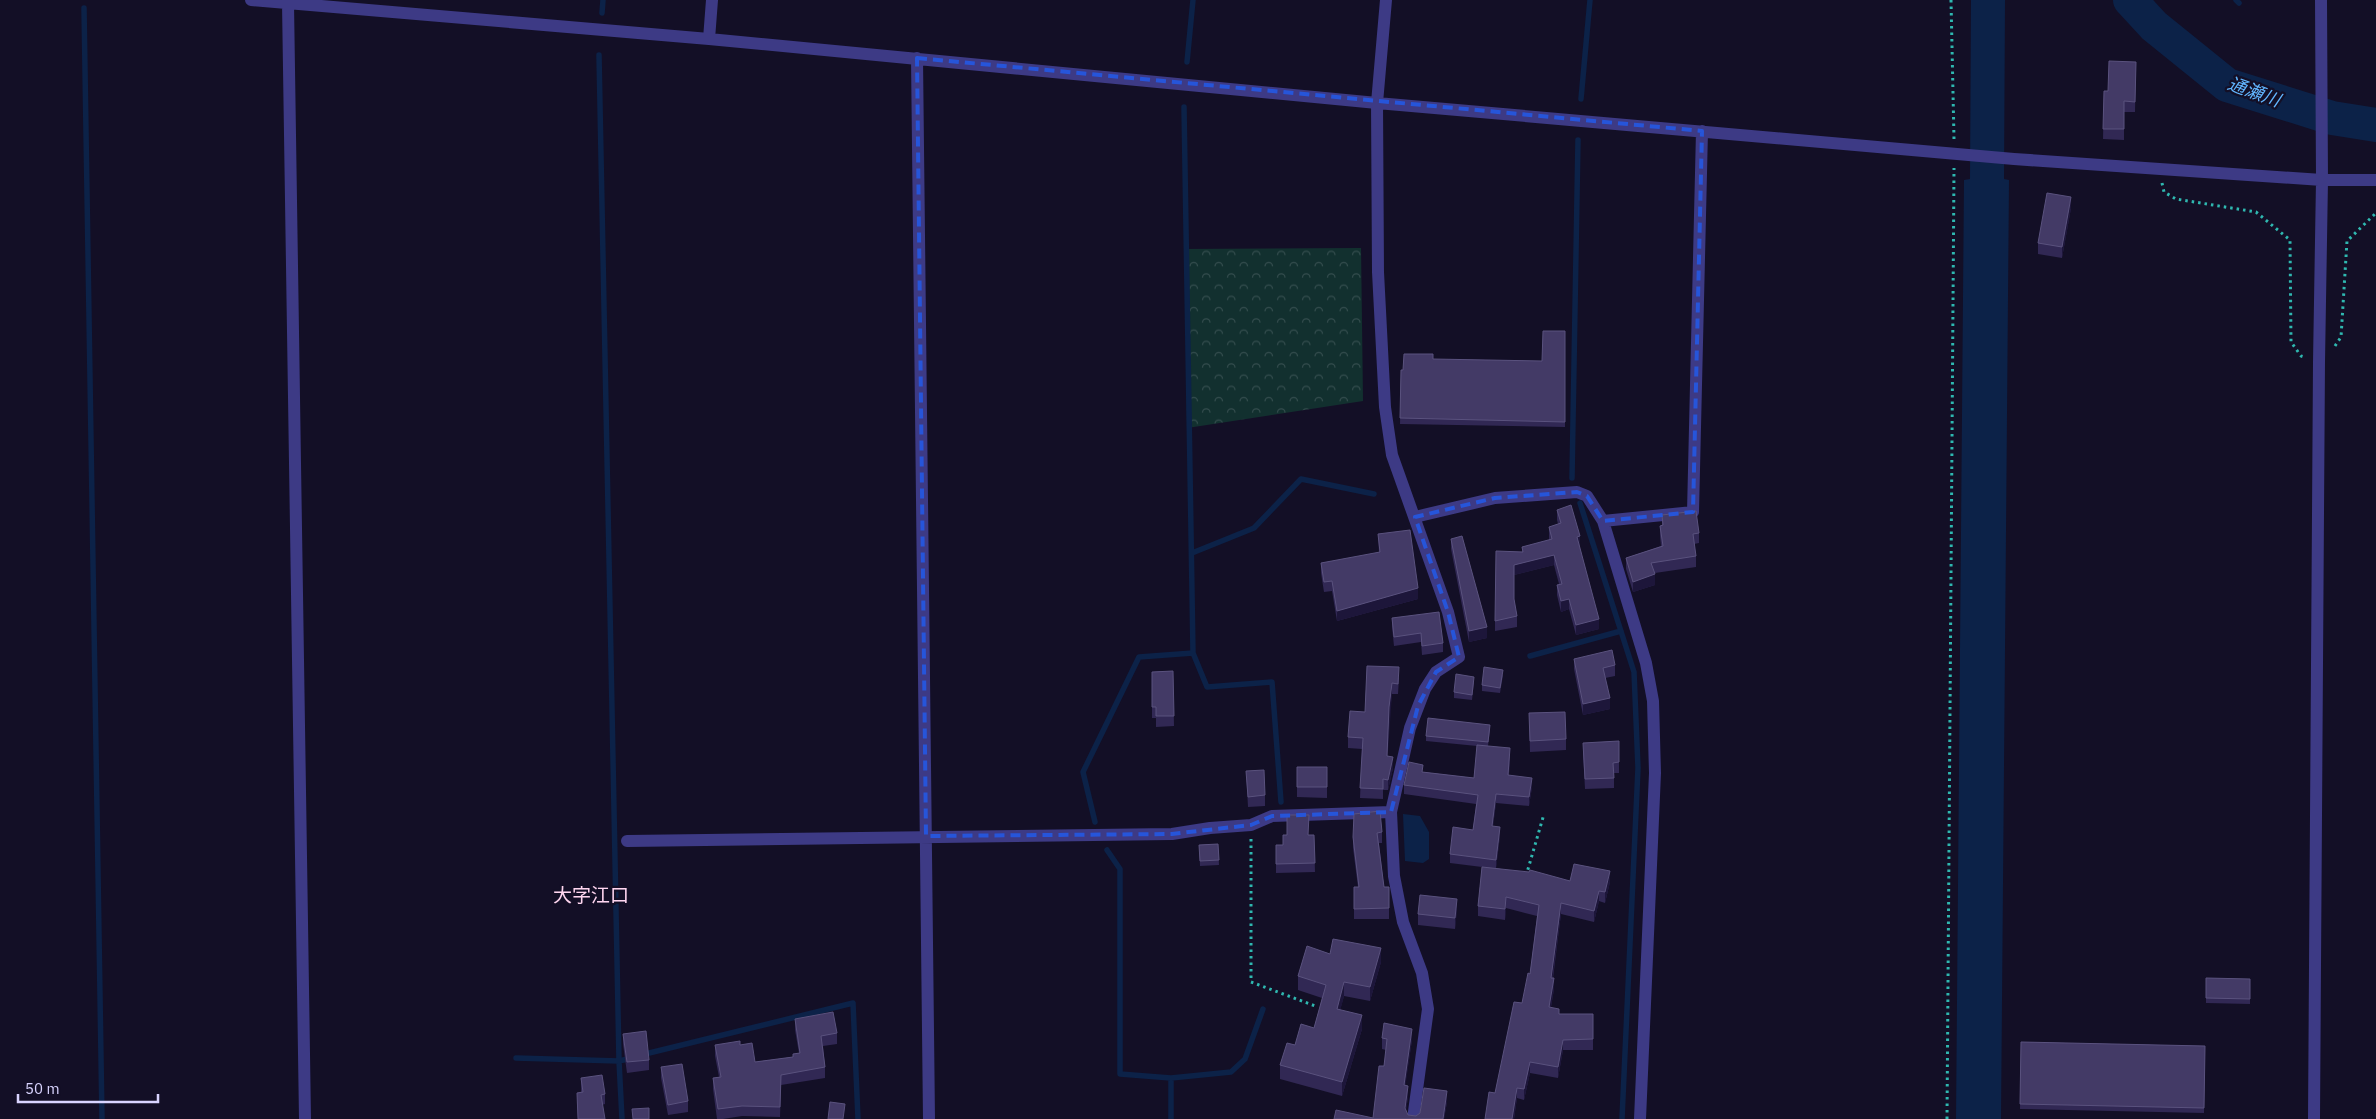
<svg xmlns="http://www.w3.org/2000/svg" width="2376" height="1119" font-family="'IBM Plex Sans','Noto Sans JP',sans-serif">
<defs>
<pattern id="forest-crowns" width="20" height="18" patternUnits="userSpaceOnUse" patternTransform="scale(1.25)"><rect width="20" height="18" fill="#12302f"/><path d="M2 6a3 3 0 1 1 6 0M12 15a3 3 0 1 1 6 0" fill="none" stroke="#344d4e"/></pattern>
</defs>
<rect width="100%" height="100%" fill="#130f26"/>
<path fill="url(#forest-crowns)" d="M1361,248L1363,401L1187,428L1185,249Z"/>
<path fill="#0c2248" d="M1971,0H2005L2004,179L2009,180L2001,1119H1956L1964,180L1970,179Z
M1403,814L1420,816L1429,832V859L1423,863L1405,861Z"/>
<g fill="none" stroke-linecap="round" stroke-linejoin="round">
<path stroke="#0c2248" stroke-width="5.5" d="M2236,0L2239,3
M84,8L102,1119
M602,13L603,0
M599,55L619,1061L632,1058
M1187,62L1193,0
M1581,99L1590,0
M1572,478L1578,140
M1580,503L1634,672L1638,768L1622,1119
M1192,553L1254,528L1301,479L1374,494
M1193,653L1207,687L1272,682L1281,802
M1530,656L1621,631
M1095,822L1083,772L1139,657L1193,653L1184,107
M1107,850L1120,869V1074L1171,1078
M641,1055L853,1003L858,1119
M516,1058L619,1061L622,1119
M1171,1119V1078L1231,1072L1245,1059L1263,1009"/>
<path stroke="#0c2248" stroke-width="34" d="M2130,0L2154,26L2227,85L2332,118L2376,125"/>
<path stroke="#2fb8b0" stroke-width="3" stroke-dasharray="2.5 4" stroke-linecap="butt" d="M1951,0L1954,139
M2162,183L2164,192L2176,199L2256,212L2290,240L2291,342L2301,356L2304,357
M2335,346L2341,337L2347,241L2376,213
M1251,839V982L1318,1007
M1526,876L1544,814
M1947,1119L1954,168"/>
<path stroke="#3d3a85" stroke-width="12" d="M251,0L709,39L1377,103L2014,159L2322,180H2376
M1386,0L1377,103L1378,272L1385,407L1392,455L1448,612L1459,657L1436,672L1425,689L1410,728L1391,812L1394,876L1403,922L1422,973L1428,1009L1413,1119
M288,3L305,1119
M709,39L712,0
M917,58L929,1119
M1415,517L1495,498L1577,492L1587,496L1603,521L1646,663L1653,701L1655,773L1640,1119
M1603,521L1693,512L1702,131
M627,841L1172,834L1210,828L1251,825L1272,816L1391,812
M2314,1119L2319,362L2322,180L2321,0"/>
</g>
<path fill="#312854" d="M2136,62L2135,112H2124V140L2103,139L2104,91H2108Z
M2071,208L2062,258L2038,254V243Z
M1565,331V427L1400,424L1401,370H1403L1433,359L1542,361Z
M1557,510L1580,546H1579L1599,629L1576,635L1569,609L1561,612L1557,595V585L1559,584L1554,565L1514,575V600L1517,616V627L1495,631V621L1522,552V547L1549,540V527L1558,524L1557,520Z
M1662,515L1699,533V543L1694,544L1696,556V567L1655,573V585L1633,592L1626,569V558L1661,546L1660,536V526H1662Z
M1378,534L1418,599L1337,621L1332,591L1324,592L1321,573V563L1379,553Z
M1451,539L1487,638L1469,642L1451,549Z
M1392,618L1443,643V652L1422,655L1421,642L1394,646L1392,627Z
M1574,659L1615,665V676L1605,678L1610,709L1583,715L1574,669Z
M1367,666L1399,678L1398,694H1392L1389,718L1387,756L1393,768L1388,790H1383V799L1360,798L1362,749L1348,748V737L1365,712Z
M1173,671L1174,726L1156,727V718H1152V672Z
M1503,675L1500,693L1482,691V685Z
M1474,682L1472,700L1454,698V692Z
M1529,713L1566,739V750L1530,752Z
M1490,730L1488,746L1510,757L1509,775L1532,787L1529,806L1496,803L1493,826L1500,836L1496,868L1570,881L1610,882L1605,903L1599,901L1594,922L1561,914L1553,978L1554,989L1551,1007L1559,1014H1593V1050H1563L1558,1078L1530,1073L1524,1100L1517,1098L1514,1119H1485L1495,1093L1522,1003L1530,974L1537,916L1506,908L1505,920L1478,916V906L1482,867L1450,863V854L1473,830L1476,804L1404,794V785L1423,772L1474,778L1477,746L1426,741V736Z
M1619,741V773H1614V788L1585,789L1583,753Z
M1297,767H1327V798L1297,797Z
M1246,771L1265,795V806L1248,807Z
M1382,832V843H1379L1384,887H1389V919H1354V887H1358L1353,848V837Z
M1308,835H1314L1315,872L1276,873V845H1283Z
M1218,844L1219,865L1200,866L1199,845Z
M1457,909L1455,929L1418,925V914Z
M1330,954L1381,962L1370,1001L1344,996L1340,1010L1362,1029L1342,1096L1280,1079V1065L1295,1045L1314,1028L1322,998L1298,990V976Z
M2206,978L2250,979V1004L2206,1003Z
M795,1019L837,1033V1044L823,1046L825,1067V1078L781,1085L780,1117L742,1116L723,1119H717L713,1089V1078L719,1077L715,1056V1045H740L755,1062L793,1057V1054L799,1053L795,1030Z
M623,1034L649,1060V1070L627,1073L623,1044Z
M1382,1038L1412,1040L1405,1085L1408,1097L1406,1110L1408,1115L1416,1116L1447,1102L1444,1119H1334L1373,1118L1384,1066L1386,1050L1382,1049Z
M2021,1042L2205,1046L2204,1113L2020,1109Z
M661,1067L688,1101V1112L668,1115L661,1078Z
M581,1078L605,1094V1104L602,1105L605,1119H578L577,1093L581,1092Z"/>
<path fill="#1d163a" d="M2071,197V208L2062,258V247Z
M1580,536V546L1577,547V537Z
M1554,555V565L1514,575V565Z
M1655,574V585L1633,592V582Z
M1418,588V599L1337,621V611Z
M1569,599V609L1561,612V601Z
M1599,619V629L1576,635V625Z
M1487,627V638L1469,642V631Z
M1392,683V694L1387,767L1389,707Z
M1610,698V709L1583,715V704Z
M1510,748V757L1508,784V775Z
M1393,757V768L1388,790V780Z
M1532,778V787L1529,806V797Z
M1496,794V803L1492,835V826Z
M1500,827V836L1496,869V860Z
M1610,871V882L1605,903V892Z
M1599,891V901L1594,922V911Z
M1506,897V908L1505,920V909Z
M1457,899V909L1455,929V918Z
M1561,903V914L1551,989V978Z
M1381,948V962L1370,1001V987Z
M1554,978V989L1549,1018V1007Z
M1344,982V996L1337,1023V1009Z
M1362,1015V1029L1342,1096V1082Z
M1412,1029V1040L1404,1096V1085Z
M1563,1040V1050L1558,1078V1067Z
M1530,1062V1073L1524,1100V1089Z
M1408,1086V1097L1405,1118V1108Z
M1517,1088V1098L1514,1119H1512Z
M1447,1091V1102L1444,1119H1443Z"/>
<path fill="#433a66" stroke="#5a527e" d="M2109,61L2136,62L2135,102L2124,101V129H2103L2104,91H2108Z
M2047,193L2071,197L2062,247L2038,243Z
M1543,331H1565V422L1400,418L1401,370H1403L1404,354H1433V359L1542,361Z
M1571,505L1580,536L1577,537L1599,619L1576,625L1569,599L1561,601L1557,585L1562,584L1554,555L1514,565V599L1517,616L1495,621L1496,551L1523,552L1522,547L1552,539L1549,527L1561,523L1557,510Z
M1696,511L1699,533L1693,534L1696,556L1651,563L1655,574L1633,582L1626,558L1663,546L1660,526L1663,525L1662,515Z
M1410,530L1418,588L1337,611L1332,581L1324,582L1321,563L1380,552L1378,534Z
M1462,536L1487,627L1469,631L1451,539Z
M1439,612L1443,643L1422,646L1421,633L1394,637L1392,618Z
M1612,650L1615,665L1603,668L1610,698L1583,704L1574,659Z
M1367,666L1399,667L1398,684L1392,683L1389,707L1387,756L1393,757L1388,780L1383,779V789L1360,788L1363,738L1348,737L1350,711L1365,712Z
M1484,667L1503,670L1500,688L1482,685Z
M1173,671L1174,716H1156V707H1152V672Z
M1456,674L1474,677L1472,695L1454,692Z
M1565,712L1566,739L1530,741L1529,713Z
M1428,718L1490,725L1488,742L1426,736Z
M1619,741V762L1613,763L1614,778L1585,779L1583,743Z
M1477,745L1510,748L1508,775L1532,778L1529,797L1496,794L1492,826L1500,827L1496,860L1450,854L1453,827L1473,830L1478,795L1404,785L1409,762L1423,765L1422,772L1474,778Z
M1297,767H1327V787H1297Z
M1264,770L1265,795L1248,797L1246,771Z
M1380,811L1382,832L1377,833L1384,887H1389V908L1354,909V887H1359L1353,837L1354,814Z
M1287,815H1309L1308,835H1314L1315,863L1276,864V845H1283V835H1287Z
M1218,844L1219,860L1200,861L1199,845Z
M1574,864L1610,871L1605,892L1599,891L1594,911L1561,903L1551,978H1554L1549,1007L1559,1009V1014H1593V1039L1563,1040L1558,1067L1530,1062L1524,1089L1517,1088L1512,1119H1485L1489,1092L1495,1093L1514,1002L1522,1003L1528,973L1530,974L1539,905L1506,897L1505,909L1478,906L1482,867L1529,872L1530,870L1570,881Z
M1420,895L1457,899L1455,918L1418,914Z
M1333,939L1381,948L1370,987L1344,982L1337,1009L1362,1015L1342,1082L1280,1065L1287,1043L1295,1045L1301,1024L1314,1028L1326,985L1298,976L1307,946L1330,954Z
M2206,978L2250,979V999L2206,998Z
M833,1012L837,1033L821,1036L825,1067L781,1075L780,1107L742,1106L718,1109L713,1078L721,1077L715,1045L740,1041V1045L752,1043L755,1062L793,1057V1054L800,1053L795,1019Z
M1384,1023L1412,1029L1404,1085L1408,1086L1405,1108L1408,1115L1416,1116L1420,1113L1424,1088L1447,1091L1443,1119H1334L1336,1110L1373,1118L1379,1066H1384L1387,1039L1382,1038Z
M646,1031L649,1060L627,1062L623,1034Z
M2021,1042L2205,1046L2204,1108L2020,1104Z
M682,1064L688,1101L668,1105L661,1067Z
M602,1075L605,1094L601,1095L605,1119H578L577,1093L583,1092L581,1078Z
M830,1102L845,1104L843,1119H828Z
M649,1108V1119H633L632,1109Z"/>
<path fill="none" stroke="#2655da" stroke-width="4" stroke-dasharray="10 6" stroke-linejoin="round" d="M917,58L1702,131L1693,512L1603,521L1587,496L1577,492L1495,498L1415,517L1448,612L1459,657L1436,672L1418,706L1391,812L1272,816L1251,825L1172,834L926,836Z"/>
<g text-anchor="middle" stroke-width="4.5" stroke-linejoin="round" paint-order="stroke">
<g font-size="18" font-style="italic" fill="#62b6ff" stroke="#130f26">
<text transform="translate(2254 92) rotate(20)" y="6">通瀬川</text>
</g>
<g font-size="19" fill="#ffd6f0" stroke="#130f26">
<text x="591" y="902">大字江口</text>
</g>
</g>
<path d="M18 1094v8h140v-8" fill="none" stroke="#d9d4ff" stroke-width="2.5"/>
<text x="25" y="1094" font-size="15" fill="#d9d4ff" stroke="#130f26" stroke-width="4" paint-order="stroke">50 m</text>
</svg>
